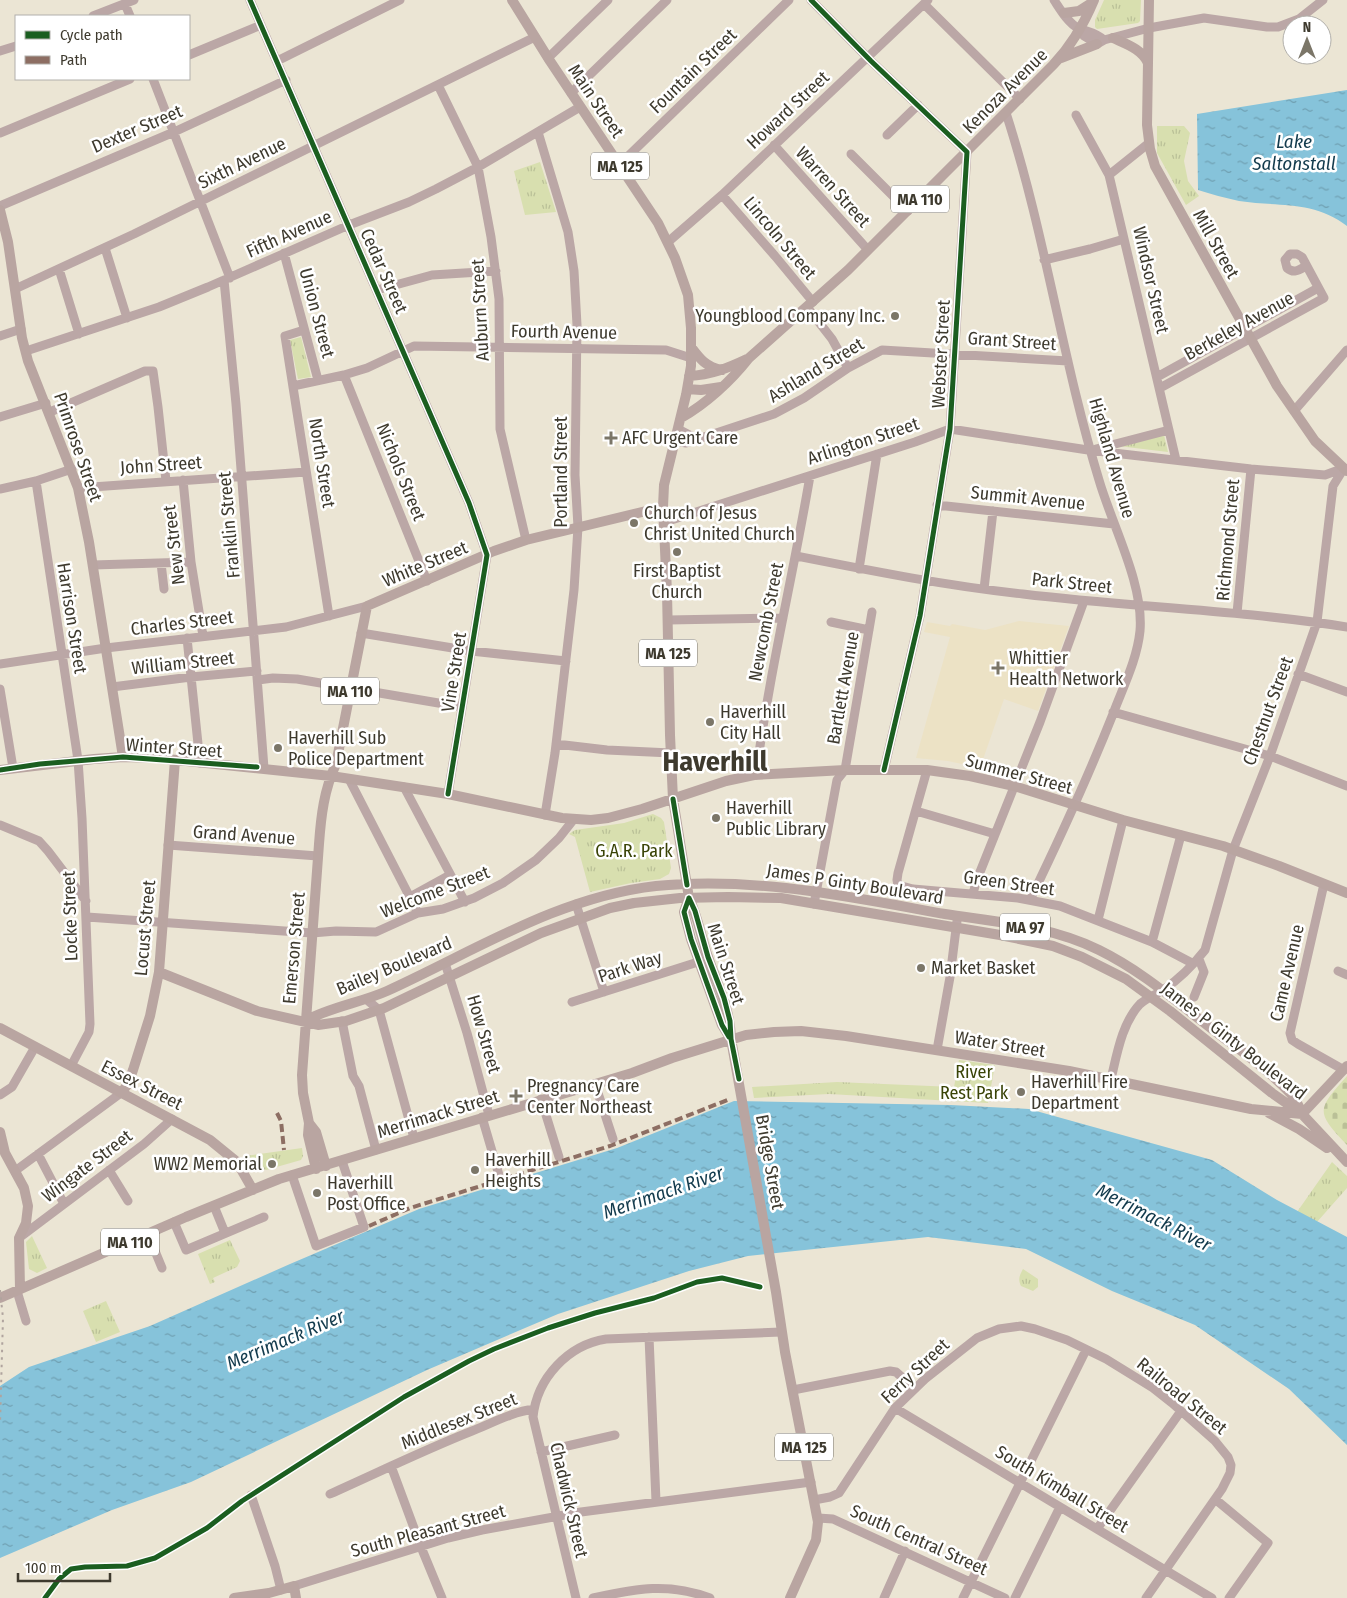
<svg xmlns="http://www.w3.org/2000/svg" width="1347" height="1598" font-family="'Fira Sans Condensed',sans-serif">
<defs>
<pattern id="cemetery-stones" width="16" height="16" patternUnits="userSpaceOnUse" patternTransform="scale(1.25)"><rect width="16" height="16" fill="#d8dfaf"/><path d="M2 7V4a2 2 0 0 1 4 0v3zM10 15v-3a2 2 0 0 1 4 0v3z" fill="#bac097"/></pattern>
<pattern id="park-tufts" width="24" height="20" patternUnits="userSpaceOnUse" patternTransform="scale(1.25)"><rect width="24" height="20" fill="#d8dfaf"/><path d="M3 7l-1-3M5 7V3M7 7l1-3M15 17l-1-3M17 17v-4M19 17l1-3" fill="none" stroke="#bac097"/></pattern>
<pattern id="water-ripples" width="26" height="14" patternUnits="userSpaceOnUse" patternTransform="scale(1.25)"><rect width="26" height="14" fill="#86c3da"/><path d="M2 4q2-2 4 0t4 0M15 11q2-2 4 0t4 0" fill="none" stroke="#6f9fb1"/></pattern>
</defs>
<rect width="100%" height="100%" fill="#ebe5d4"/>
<path fill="#ece2c5" d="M1019,621L1069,626L1038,711L1004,699L980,768L948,761L916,758L950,637L924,632L927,622L950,626L952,624L985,630Z"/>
<path fill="url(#cemetery-stones)" d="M1347,1076V1145C1315,1111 1317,1110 1347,1076Z"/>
<path fill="url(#park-tufts)" d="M1104,0H1141L1140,21L1138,23L1097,29L1095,27V20Z
M1157,126H1184L1190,133L1184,161L1188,181L1199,196L1186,205L1157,153Z
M540,162L556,212L525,215L514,171Z
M301,337L311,377L298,379L290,340Z
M1164,435L1168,452L1118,446Z
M653,814L661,818L664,822L671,868L669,874L660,879L631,883L590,892L575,837L569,834L575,830L624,823Z
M959,1060L995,1065L988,1103L829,1094L754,1098L752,1087L837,1082L954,1087Z
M302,1148L303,1156L301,1160L266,1170L259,1168L245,1156Z
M1332,1162L1347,1176V1188L1317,1222L1297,1212Z
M32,1236L47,1268L37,1273L29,1269L26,1242Z
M230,1240L240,1261L237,1267L213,1278L215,1282L210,1284L198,1254Z
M1023,1269L1038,1279V1287L1033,1291L1021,1286C1018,1280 1019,1276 1023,1269Z
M106,1301L120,1332L96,1342L83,1311Z"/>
<path fill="url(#water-ripples)" d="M1347,90V226C1314,200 1277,207 1239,201C1225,198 1211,194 1198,190L1197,114Z
M734,1101L951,1105L1029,1109L1212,1160L1277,1200L1347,1237V1445L1289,1389L1195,1325L1112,1291L1026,1249L928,1237L748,1256L689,1271L558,1314L427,1370L191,1482L112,1510L0,1558V1386L29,1367L150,1326L290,1264L419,1209L617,1148Z"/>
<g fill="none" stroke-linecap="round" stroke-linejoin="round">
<path stroke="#bba7a6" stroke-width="9" d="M250,0L469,503L487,555L448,794
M811,0L871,61L967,152L950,429L920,616L884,770
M1054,0C1060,9 1068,23 1078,28C1088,32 1095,32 1104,40
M125,4L130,16
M924,4L1020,99
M93,16L134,0
M1080,29L1084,36L1097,44L1104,40L1149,28L1204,18L1267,27H1278L1299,19L1323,0
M0,51L16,46
M189,55L261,25
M548,58L608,0
M277,61L400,0
M153,79L230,278
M438,85L478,167L491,237L499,299L500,429L526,540
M571,93L667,0
M1006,113C1045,233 1062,359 1099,480C1112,525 1144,584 1140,631C1137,660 1123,687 1113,714C1088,777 1060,838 1030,900
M1076,115L1109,175L1176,460
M538,132L568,232L574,271L577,325L575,475L578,527L574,590L555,753L545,815
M0,133L130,79
M887,135L918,105
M774,145L868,250
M851,154L908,211
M619,165L789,0
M1109,175L1149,143
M722,195L775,256L813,302
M0,206L174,132L286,80
M668,242L722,195L928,0
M105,248L127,318
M284,253L318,380
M1044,260L1090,249L1124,239
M59,269L79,334
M224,280L236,404L264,768
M15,289L134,234L535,37
M377,290L432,275L496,271
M807,307L832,339L848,368
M304,330L285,336L329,616
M0,336L21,329
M26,351L159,307L208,287L349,225L409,202L436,189L478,167L580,107
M344,375L427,581
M1157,377L1318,288
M293,386L344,375L367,368L414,346L666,350L691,358
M1160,388L1324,298L1302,257L1297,254H1290L1285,260L1287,268C1294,274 1299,270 1306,266
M1294,411L1347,350
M50,412L145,371H153L158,407L166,481
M0,417L46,403
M678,429L697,439
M676,441L686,443L774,414L804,398L848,368L882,350L1068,361
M1096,449L1169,430
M183,480L191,562L203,636
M36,481L78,760L82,818L90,1024L89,1032L71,1066
M78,488L306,472
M0,489L36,481L72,469
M937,505L1114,524
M665,522L915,442L950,429L1088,450L1251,469L1325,475L1344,468
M796,556C872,571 947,586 1023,594C1131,607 1240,610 1347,627
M161,563L164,589
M93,565L191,562
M859,569L877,454
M984,589L993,511
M1237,613L1251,469
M668,620L783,618
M831,622L869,630
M361,633L471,651L566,661
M187,638L200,763
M0,664L106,648L286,627L367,606
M1298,674L1347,692
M258,680L273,678L297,679L462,707
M112,687L191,677L257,671
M0,689L13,768
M1113,712L1270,756L1347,786
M556,744L607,750L671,753
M927,770L898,873L897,880L898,885L913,889L1018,898L1060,906L1152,942L1192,963
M756,775C769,674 793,576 810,476
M349,779L418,913
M404,787L465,902
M916,811L995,834
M0,825L39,841L48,851L86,901
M168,845L318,856
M1324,884L1290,1033L1292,1040L1298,1044L1344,1070
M973,894L976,882L1040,722L1084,601
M410,897L450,875
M576,904L604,992
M814,904L837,780L845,770L872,612
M87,917L312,933L336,931L376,932L418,913L443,909L474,898L503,883L536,860L559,838L574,819
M1098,920L1123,820
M1152,942L1181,835
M445,963L467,1033L489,1115
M1338,971L1347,975
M1194,997L1204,972L1199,959
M366,999L379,1010L414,1138
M572,1002L698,962
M342,1021L353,1076L359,1086L376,1150
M937,1050L950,977L957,921
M1111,1079C1117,1054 1122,1023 1140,1004C1147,998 1155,995 1163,990C1178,980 1194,964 1205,950L1233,850L1270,756L1317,622L1333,486L1344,468
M595,1084L613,1139
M0,1095L12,1087L35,1047
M541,1099L559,1157
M482,1117L499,1175
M38,1154L64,1204
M109,1170L128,1201
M15,1171L121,1093
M292,1175L316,1246L364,1227L342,1161
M214,1206L225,1233
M174,1222L186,1250L264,1217
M148,1234L162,1268
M19,1238L144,1144L172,1119
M17,1291L26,1321
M649,1337L656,1501
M793,1390L890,1371L896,1372L904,1379L911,1392
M895,1408L1212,1598
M541,1452L615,1435
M391,1466L421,1547L442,1598
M330,1494C377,1473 424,1450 472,1431C492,1423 512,1412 534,1409
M251,1495L275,1566L281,1590
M1215,1499L1268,1543L1229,1598
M814,1500L830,1497L839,1493L895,1408L925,1379L977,1338L999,1329L1021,1326L1035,1329L1067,1340L1106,1359L1153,1388L1172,1403L1215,1441L1228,1457L1231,1465L1230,1473L1222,1489L1146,1598
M818,1518L833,1519L1005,1598
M1097,1529L1181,1411
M294,1586L448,1538L482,1530L581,1512L811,1482
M576,1598L533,1417C537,1378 568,1345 606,1339L781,1332
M593,1598C636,1589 667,1582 710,1598
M884,1598L905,1551
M963,1598L1086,1350
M1015,1598L1060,1507"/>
<path stroke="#b9a5a1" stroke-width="10" d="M512,0L550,61L658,223L675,258L688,295L691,328V366L686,395L664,485L663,507L667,592L670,735L673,799L689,898C698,917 701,937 708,957C718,986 730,1008 731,1039L776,1292L785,1352L818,1522L816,1540L790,1598
M1149,0L1147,125L1150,149L1155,166L1277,386L1315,441L1347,471
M1064,13L1079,11L1093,2
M1113,38C1126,44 1142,49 1148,63
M1061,58L1097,44
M0,210L8,242L22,338L28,361L78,488L89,542L123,757
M691,347C700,359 706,367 722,370
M689,376C711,375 728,368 747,359
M687,389L701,390L721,387
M681,418C706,404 731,381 749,358L848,270L1053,65C1071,46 1084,24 1094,0
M0,770L94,759L123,757L157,758L331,776L448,794L562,818L591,820L608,818L642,809L726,781L754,775L845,770H927L970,776L1014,786L1123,820L1223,846L1279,866L1347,893
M689,898L684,912L691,939L722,1025L730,1038
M159,972L257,1011L318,1025L346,1021L384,1008L541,933L610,908L634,903L680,898L728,897L781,898L1000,935L1053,946L1082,957L1126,979L1170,1011L1272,1093L1302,1114L1347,1162
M305,1021C330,1007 360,1003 387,991C475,951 558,897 656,886C753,876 850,897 945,914C996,922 1051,926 1099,950C1144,972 1180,1005 1220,1035C1244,1053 1271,1072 1291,1094C1296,1099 1299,1107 1302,1113
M0,1028L210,1140L237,1162L253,1190
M121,1093L128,1084L133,1070L150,1016L159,972L175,760
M1269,1113L1299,1129L1327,1148
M1302,1114L1347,1066
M309,1123L316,1132L326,1166
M0,1132L5,1153L24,1188L28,1206L26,1223L19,1238L20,1289
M316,1169L308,1135L309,1123L303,1093L302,1075L319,844C321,816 324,790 336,764L367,606L494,551L526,540L663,507
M0,1298L186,1217L279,1179L632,1073L672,1058L746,1035L774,1032L801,1031L846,1036L1069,1071L1251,1109L1302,1114
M234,1598L269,1593L294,1586L296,1598"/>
<path stroke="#b0a49e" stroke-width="2" stroke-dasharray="2.5 5" stroke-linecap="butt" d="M0,1290L3,1318L0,1424"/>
<path stroke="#8d6e63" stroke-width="4" stroke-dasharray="8 4" stroke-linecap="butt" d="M277,1113L281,1121L284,1150
M369,1226L410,1208L610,1146L730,1099"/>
<g stroke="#fff" stroke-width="8">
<path id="cycleway" d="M250,0L469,503L487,555L448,794
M811,0L871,61L967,152L950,429L920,616L884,770
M0,770L40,764L123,757L257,767
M673,799L687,885
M689,898L695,911L708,957L724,998L730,1021L731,1039L739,1079
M689,898L684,912L691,939L722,1025L729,1037
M45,1598L59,1579L71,1569L85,1567L127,1566L155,1558L207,1528L242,1501L404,1397L469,1361L494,1349L548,1328L595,1313L654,1298L697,1282L722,1278L760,1287"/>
</g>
<use href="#cycleway" stroke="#1b5e20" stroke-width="5"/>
</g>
<g fill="#7b7668" stroke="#fff" stroke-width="2">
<circle cx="895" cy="316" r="5"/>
<path d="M608.5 430.5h5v5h5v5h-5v5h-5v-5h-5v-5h5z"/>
<circle cx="634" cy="523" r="5"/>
<circle cx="677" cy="552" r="5"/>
<path d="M995.5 660.5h5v5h5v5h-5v5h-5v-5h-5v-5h5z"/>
<circle cx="710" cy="722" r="5"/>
<circle cx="278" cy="748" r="5"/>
<circle cx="716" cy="818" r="5"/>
<circle cx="921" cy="968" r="5"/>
<circle cx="1021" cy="1092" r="5"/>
<path d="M513.5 1088.5h5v5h5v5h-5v5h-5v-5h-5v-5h5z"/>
<circle cx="272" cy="1164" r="5"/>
<circle cx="475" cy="1170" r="5"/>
<circle cx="317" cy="1193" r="5"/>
</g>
<g text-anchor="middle" stroke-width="5" stroke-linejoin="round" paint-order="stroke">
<g fill="#fff" stroke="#78756d" stroke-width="1">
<rect x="591" y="152.5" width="58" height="27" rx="4"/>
<rect x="891" y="185.5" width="58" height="27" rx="4"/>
<rect x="639" y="639.5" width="58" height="27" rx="4"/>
<rect x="321" y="677.5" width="58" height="27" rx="4"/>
<rect x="1000" y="913.5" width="50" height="27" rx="4"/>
<rect x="101" y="1228.5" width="58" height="27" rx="4"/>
<rect x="775" y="1433.5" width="58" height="27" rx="4"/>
</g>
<g font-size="16" font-weight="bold" fill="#3e3a2e">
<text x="620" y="172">MA 125</text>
<text x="920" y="205">MA 110</text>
<text x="668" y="659">MA 125</text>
<text x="350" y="697">MA 110</text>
<text x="1025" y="933">MA 97</text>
<text x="130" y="1248">MA 110</text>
<text x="804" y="1453">MA 125</text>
</g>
<g font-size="18" fill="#3e3a2e" stroke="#fff">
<text transform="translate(693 71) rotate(-44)" y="6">Fountain Street</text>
<text transform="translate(1005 91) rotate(-45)" y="6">Kenoza Avenue</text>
<text transform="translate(596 101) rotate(56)" y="6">Main Street</text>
<text transform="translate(788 110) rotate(-43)" y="6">Howard Street</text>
<text transform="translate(137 129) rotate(-23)" y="6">Dexter Street</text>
<text transform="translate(242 163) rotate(-26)" y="6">Sixth Avenue</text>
<text transform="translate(833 187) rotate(48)" y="6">Warren Street</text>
<text transform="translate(289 234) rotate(-24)" y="6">Fifth Avenue</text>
<text transform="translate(780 238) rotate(50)" y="6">Lincoln Street</text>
<text transform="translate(1216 244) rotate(61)" y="6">Mill Street</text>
<text transform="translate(384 271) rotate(66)" y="6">Cedar Street</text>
<text transform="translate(1151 280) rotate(77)" y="6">Windsor Street</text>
<text transform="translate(480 310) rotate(-93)" y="6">Auburn Street</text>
<text transform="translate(317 313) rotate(75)" y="6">Union Street</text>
<text transform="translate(1239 326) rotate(-29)" y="6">Berkeley Avenue</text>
<text transform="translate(564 332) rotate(1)" y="6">Fourth Avenue</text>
<text transform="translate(1012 341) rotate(4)" y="6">Grant Street</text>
<text transform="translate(941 354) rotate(-87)" y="6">Webster Street</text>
<text transform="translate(816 370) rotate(-31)" y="6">Ashland Street</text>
<text transform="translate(863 441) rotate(-18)" y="6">Arlington Street</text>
<text transform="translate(78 447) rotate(71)" y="6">Primrose Street</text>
<text transform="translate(1112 458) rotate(74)" y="6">Highland Avenue</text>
<text transform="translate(322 463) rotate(81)" y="6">North Street</text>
<text transform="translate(161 465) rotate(-4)" y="6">John Street</text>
<text transform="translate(401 472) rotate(68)" y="6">Nichols Street</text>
<text transform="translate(561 472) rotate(-90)" y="6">Portland Street</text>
<text transform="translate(1028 498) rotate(6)" y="6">Summit Avenue</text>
<text transform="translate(229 525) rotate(-95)" y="6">Franklin Street</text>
<text transform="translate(1228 540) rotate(-85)" y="6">Richmond Street</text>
<text transform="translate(174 545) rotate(-97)" y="6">New Street</text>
<text transform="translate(425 564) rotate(-23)" y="6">White Street</text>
<text transform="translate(1072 583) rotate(6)" y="6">Park Street</text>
<text transform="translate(72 618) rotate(81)" y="6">Harrison Street</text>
<text transform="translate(766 622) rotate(-79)" y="6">Newcomb Street</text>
<text transform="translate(182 623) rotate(-7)" y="6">Charles Street</text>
<text transform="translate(183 663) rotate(-6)" y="6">William Street</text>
<text transform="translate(454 672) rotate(-81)" y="6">Vine Street</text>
<text transform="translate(843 688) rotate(-80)" y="6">Bartlett Avenue</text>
<text transform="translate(1268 711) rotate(-70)" y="6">Chestnut Street</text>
<text transform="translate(174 748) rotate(4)" y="6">Winter Street</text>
<text transform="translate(1019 774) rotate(15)" y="6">Summer Street</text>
<text transform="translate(244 835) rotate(4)" y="6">Grand Avenue</text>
<text transform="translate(1009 883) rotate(8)" y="6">Green Street</text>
<text transform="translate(855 884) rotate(9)" y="6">James P Ginty Boulevard</text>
<text transform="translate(435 892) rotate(-21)" y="6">Welcome Street</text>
<text transform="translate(70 916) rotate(-92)" y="6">Locke Street</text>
<text transform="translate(145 928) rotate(-85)" y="6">Locust Street</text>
<text transform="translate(294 948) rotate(-85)" y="6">Emerson Street</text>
<text transform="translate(726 964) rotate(72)" y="6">Main Street</text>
<text transform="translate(394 966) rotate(-23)" y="6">Bailey Boulevard</text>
<text transform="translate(630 967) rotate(-18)" y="6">Park Way</text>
<text transform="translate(1287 973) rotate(-77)" y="6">Came Avenue</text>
<text transform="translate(484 1034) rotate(74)" y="6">How Street</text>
<text transform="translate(1234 1041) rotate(38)" y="6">James P Ginty Boulevard</text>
<text transform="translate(1000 1044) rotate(9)" y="6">Water Street</text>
<text transform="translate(142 1085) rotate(27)" y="6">Essex Street</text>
<text transform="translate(438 1114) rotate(-17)" y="6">Merrimack Street</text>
<text transform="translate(770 1162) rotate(80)" y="6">Bridge Street</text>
<text transform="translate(87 1166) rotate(-37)" y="6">Wingate Street</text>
<text transform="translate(915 1371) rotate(-43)" y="6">Ferry Street</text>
<text transform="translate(1182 1396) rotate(39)" y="6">Railroad Street</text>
<text transform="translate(459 1421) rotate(-22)" y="6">Middlesex Street</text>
<text transform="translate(1062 1489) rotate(31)" y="6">South Kimball Street</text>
<text transform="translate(569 1500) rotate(77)" y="6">Chadwick Street</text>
<text transform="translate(428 1531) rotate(-15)" y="6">South Pleasant Street</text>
<text transform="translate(919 1540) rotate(24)" y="6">South Central Street</text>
</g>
<g font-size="18" fill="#3e3a2e" stroke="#fff" text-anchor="start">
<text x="885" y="322" text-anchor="end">Youngblood Company Inc.</text>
<text x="622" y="444">AFC Urgent Care</text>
<text x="644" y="519">Church of Jesus<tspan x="644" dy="21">Christ United Church</tspan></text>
<text x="677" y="577" text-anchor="middle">First Baptist<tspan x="677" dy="21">Church</tspan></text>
<text x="1009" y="664">Whittier<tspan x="1009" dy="21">Health Network</tspan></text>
<text x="720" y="718">Haverhill<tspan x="720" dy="21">City Hall</tspan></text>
<text x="288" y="744">Haverhill Sub<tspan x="288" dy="21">Police Department</tspan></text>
<text x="726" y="814">Haverhill<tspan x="726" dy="21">Public Library</tspan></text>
<text x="931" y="974">Market Basket</text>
<text x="1031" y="1088">Haverhill Fire<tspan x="1031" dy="21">Department</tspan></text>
<text x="527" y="1092">Pregnancy Care<tspan x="527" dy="21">Center Northeast</tspan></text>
<text x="485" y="1166">Haverhill<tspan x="485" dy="21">Heights</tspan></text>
<text x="262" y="1170" text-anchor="end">WW2 Memorial</text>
<text x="327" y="1189">Haverhill<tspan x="327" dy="21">Post Office</tspan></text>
</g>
<g font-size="18" fill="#394306" stroke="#fff">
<text x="634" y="857">G.A.R. Park</text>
<text x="974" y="1078">River<tspan x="974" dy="21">Rest Park</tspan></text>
</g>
<g font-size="19" font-style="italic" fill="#133b4d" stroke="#fff">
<text x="1294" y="148">Lake<tspan x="1294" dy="22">Saltonstall</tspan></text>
<text transform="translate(663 1192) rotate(-19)" y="7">Merrimack River</text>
<text transform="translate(1154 1217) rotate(27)" y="7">Merrimack River</text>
<text transform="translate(285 1339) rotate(-23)" y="7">Merrimack River</text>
</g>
<g font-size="28" font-weight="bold" fill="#3e3a2e" stroke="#fff">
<text x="715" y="771">Haverhill</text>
</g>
</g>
<rect x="15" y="15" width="175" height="65" fill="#ffffff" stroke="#b2b0ab"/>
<rect x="25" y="31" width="25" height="8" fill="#1b5e20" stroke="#b2b0ab"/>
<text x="60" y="40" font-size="15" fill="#3e3a2e">Cycle path</text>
<rect x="25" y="56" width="25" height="8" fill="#8d6e63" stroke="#b2b0ab"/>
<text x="60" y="65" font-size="15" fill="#3e3a2e">Path</text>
<g transform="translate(1307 40)"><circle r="24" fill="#ffffff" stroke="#b2b0ab"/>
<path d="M0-4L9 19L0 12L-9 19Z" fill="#7b7668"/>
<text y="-8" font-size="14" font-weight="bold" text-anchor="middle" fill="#3e3a2e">N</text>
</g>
<path d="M18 1573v8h92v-8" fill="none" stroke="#3e3a2e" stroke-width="2.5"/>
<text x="25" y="1573" font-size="15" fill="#3e3a2e" stroke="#ffffff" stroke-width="4" paint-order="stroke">100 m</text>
</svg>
